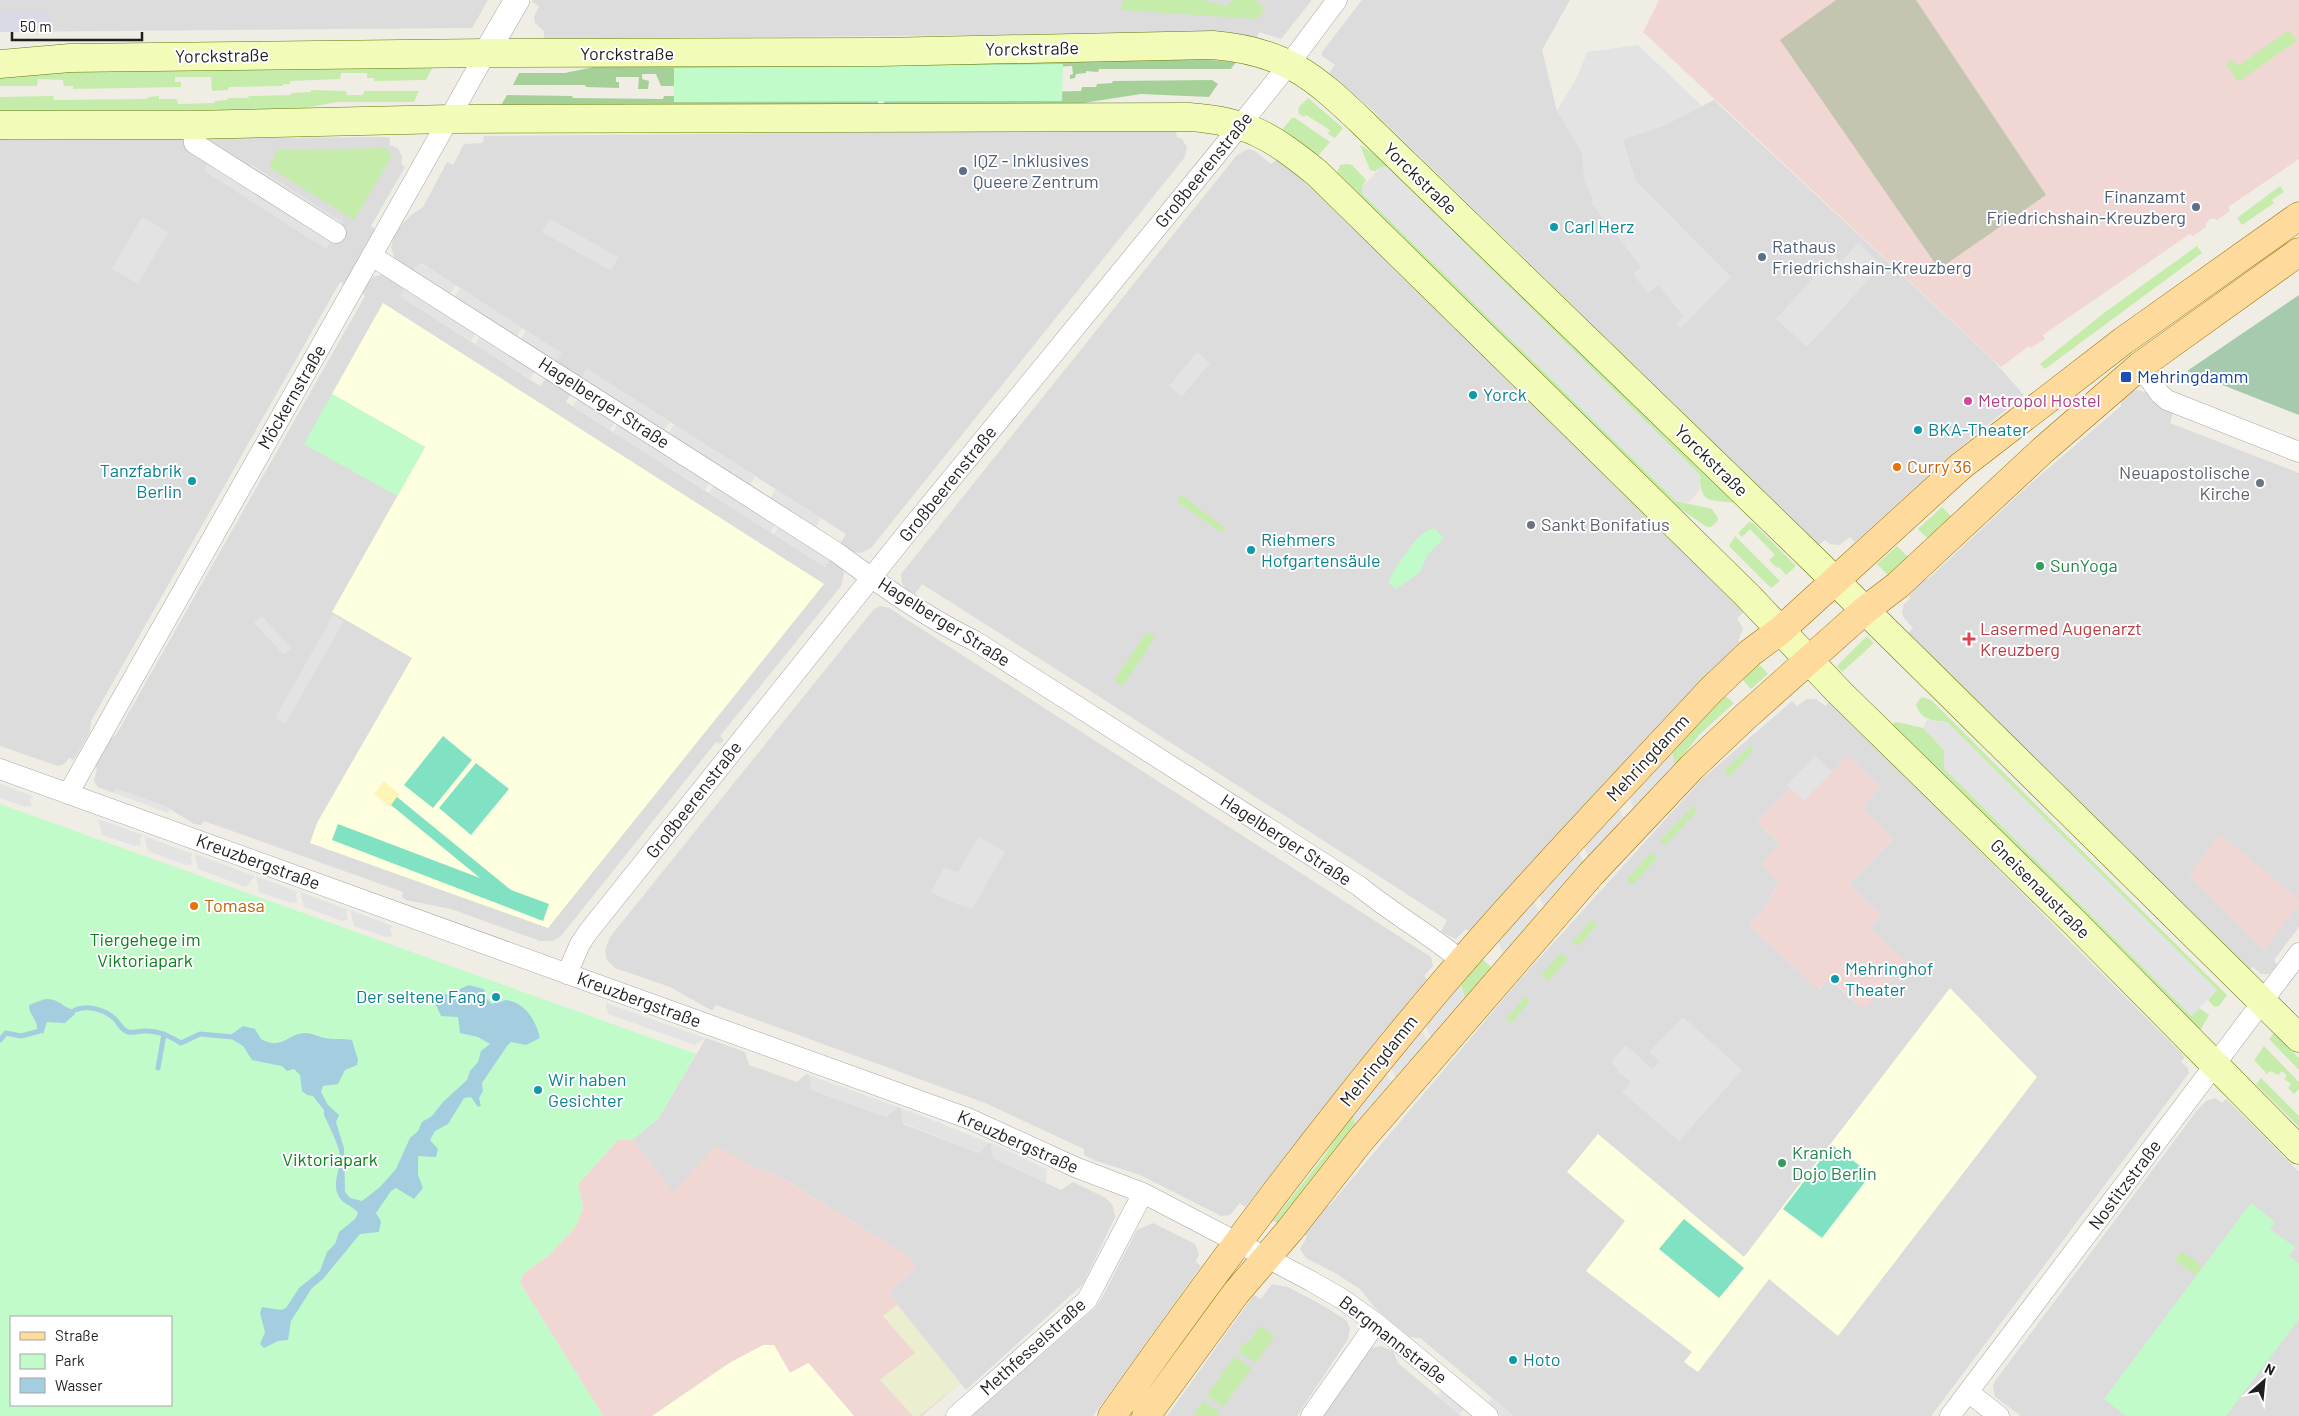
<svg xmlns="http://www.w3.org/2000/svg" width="2299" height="1416" font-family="Barlow,sans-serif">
<rect width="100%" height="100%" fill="#f0ede5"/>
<path fill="#dddcdc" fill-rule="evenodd" d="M0,0H488L472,28L0,32Z
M533,0H1312L1281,39L1259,32L1256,39L1202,33L544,39V31L535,23L534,17L539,6L532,2Z
M1362,0H1570L1542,50L1557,111L1661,127L1714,100L1991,358L2024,395L1951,455L1855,542L1850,537L1839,545L1830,544L1825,540L1819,545L1370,108L1329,73L1335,65L1322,56V52Z
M1170,130L1176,132L1177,137L1182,139L1187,147L1185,157L871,548L861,553L853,552L840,544L846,534L587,369L581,378L556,362L561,353L421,263L412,272L395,259L391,247L396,231L410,216L423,207L447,162L453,165L464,144L483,143L484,136Z
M0,135L11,140L385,137L390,138V145L398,148L402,157L401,164L405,167L371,226L375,230L347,280L344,284L340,282L91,721L90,732L74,760L69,758L64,764L58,766L0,746Z
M1248,149L1255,151L1271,164L1276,160L1299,176L1744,612L1737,618L1743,629L1738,641L1742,645L1705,680L1603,784L1471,933L1466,929L1456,939L1441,932L1447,920L1081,685L922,584L915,594L906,589L902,584L901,574L1237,155Z
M383,274L405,288L400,296L540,386L546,378L572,392L566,402L825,567L830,559L841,566L844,573L841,586L720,736L724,740L720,744L716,742L561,936L553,941H540L451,909L406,900L402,897L403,892L204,821L201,825L194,824L165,806L116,789L114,793L98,787L94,781L97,768L95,766L105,742L116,735L365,296L362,292L368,282L373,277Z
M2138,390L2147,393L2158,404L2173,412L2170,423L2299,473V927L2274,960L2277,965L2269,974H2261L2253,967L2248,971L1910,635L1908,633L1913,628L1904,618L1902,613L1904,604L1911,598L1906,593L1920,579H1928L2028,486L2121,406V399L2131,391Z
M880,606L889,608L1431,957L1433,966L1424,976L1429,981L1245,1207L1240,1203L1230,1215L1221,1216L1140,1175L1096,1161L1084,1155V1149L985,1103L716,1005L713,1010H711L670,987L615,968L607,960L605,950L610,937L874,609Z
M1807,699H1816L1825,706L1830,701L2185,1057L2181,1062L2188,1068L2189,1073L1931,1416H1514L1420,1338L1410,1337L1375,1308L1360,1289L1335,1273L1306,1258L1300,1249L1307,1237L1302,1232L1320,1207L1329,1206L1517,983L1701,780L1792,701L1797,706ZM1815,756L1832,772L1848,756L1880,787L1861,807L1893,839L1849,884L1881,915L1869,928L1906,963L1859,1006L1829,978L1819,990L1749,925L1762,911L1779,883L1780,844L1757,822L1790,788L1788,785Z
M706,1038L745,1052L749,1065L797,1082L806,1074L809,1075L812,1090L886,1117L898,1107L901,1108L903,1124L979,1153L987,1144L991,1143L993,1158L1061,1190L1073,1182L1106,1198L1113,1206L1115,1217L1083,1284L966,1390L889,1293L916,1267L908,1256L787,1181L765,1169L763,1173L716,1146L673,1193L633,1139L658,1119Z
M2215,1098L2222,1103L2226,1099L2299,1172V1416H2021L1995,1397L1993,1386L1995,1381L2198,1109L2206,1101Z
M1153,1223L1195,1244L1199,1254L1196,1262L1201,1266L1093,1416H972L1095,1308L1102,1298L1137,1230Z
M1272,1284L1288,1287L1322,1305L1346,1320L1350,1328L1348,1339L1297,1416H1167L1254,1295L1261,1299Z
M1380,1346L1393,1351L1398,1363L1461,1416H1324L1367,1352L1372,1348Z"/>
<path fill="#f1d7d4" d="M1659,0H2299V159L2228,207L2230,211L2217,220L2213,218L2209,220L2206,223V227L2193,236L2190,234L2043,335L2045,339L2031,348L2029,346L2001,367L1643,32Z
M1848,755L1880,787L1861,807L1893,839L1849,884L1881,915L1869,928L1907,963L1866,1007L1859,1006L1830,978L1818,990L1749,925L1762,911L1779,883L1761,864L1780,844L1757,822L1790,788L1787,785L1815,756L1832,772Z
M2220,835L2299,899V903L2264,950L2189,875Z
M633,1139L673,1192L716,1146L763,1172L765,1169L787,1181L908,1256L916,1267L889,1293L960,1383L922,1416H854L809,1363L790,1373L774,1346L731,1362L652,1416H603L520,1283L524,1273L548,1256L576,1226L583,1207L578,1184L618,1140Z"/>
<path fill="#fdffdf" d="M383,303L824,584L548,928L310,843L317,823L412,658L332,612L425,447L332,394Z
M1950,988L2037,1077L1838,1336L1769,1279L1698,1372L1684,1362L1692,1352L1586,1271L1625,1221L1567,1172L1598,1134L1744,1257Z
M763,1345H774L790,1373L808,1363L854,1416H652L731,1362Z"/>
<path fill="#c4c5b0" d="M1836,0H1916L2046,195L1939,269L1780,40Z"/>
<path fill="#ebefd0" d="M897,1305L960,1383L919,1416H913L880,1380L915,1353L883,1316Z"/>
<path fill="#c5ecaa" d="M1131,0H1202L1226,6L1235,0H1255L1266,10L1256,19L1121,10V1Z
M2289,30L2297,41L2238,82L2226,64L2231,60L2239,65Z
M433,67L426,80L374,81V78H367V73H341L340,79L290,81V84H283V86L229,87L228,90L212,91L211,77H175V82H181V87L73,89V86H64L63,80L38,79L37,86H0V76L80,70Z
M311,90L346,91L347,95H363L364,91H419L414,102H337L295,110L0,111V97L53,96L54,100L147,99L148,97L159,96V99H177L178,104L214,103L215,101L227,100L228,98H248L249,96L291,95V93L311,92Z
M1308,98L1343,128L1335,138L1328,134L1330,130L1306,115L1304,117L1299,114L1298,108Z
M1292,118H1295L1330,142L1317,157L1281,131Z
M1360,145L1387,162L1734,503C1710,499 1700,505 1700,475L1387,167H1381L1375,171L1370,170Z
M385,148L392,156L354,220L269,167L277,150Z
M1347,164L1352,165L1366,180L1362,187V193L1676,501L1712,509L1718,518L1717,522L1711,527H1707L1673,504L1337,173L1340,165Z
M2280,186L2284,192L2272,200L2274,203L2242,225L2237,218Z
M2197,246L2202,253L2045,369L2040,364L2104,313Z
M1183,496L1224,527L1225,532H1220L1178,502V497Z
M1942,507L1951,516L1927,538L1918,529Z
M1749,522L1753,523L1796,566L1786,575L1779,567L1777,568L1769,560L1775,555L1750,529L1742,537L1738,533Z
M1735,536L1780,581L1771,588L1729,546Z
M1897,546L1908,557L1888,575L1877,564Z
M1147,632L1155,637L1123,686L1114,680Z
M1867,636L1874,643L1842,672L1837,666Z
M1759,664L1768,674L1751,689L1742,679Z
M1724,695L1734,703L1699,735L1675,766L1671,748Z
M1922,697L1931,700L2227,995L2219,1006L2214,1007L2208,1000L2217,990L1947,722C1932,720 1922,721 1916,705L1918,701Z
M1897,722L1923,728L1944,750V768L2192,1016L2199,1008L2209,1015L2199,1033L1894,727L1893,723Z
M1750,746L1754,750L1729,777L1724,772Z
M1693,806L1698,810L1665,846L1660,841Z
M1651,853L1657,858L1632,885L1627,879Z
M1592,920L1597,925L1579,946L1573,942Z
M1561,953L1568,959L1548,981L1541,975Z
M1481,958L1492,968L1465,999L1460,981Z
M1525,997L1530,1001L1511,1023L1506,1019Z
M2274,1033L2299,1058V1070L2269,1039Z
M2264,1046L2299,1082V1089L2294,1094L2288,1088L2291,1084L2284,1079L2287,1076L2282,1071L2278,1075L2270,1071L2267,1074L2254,1060Z
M2261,1078L2299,1116V1127L2256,1084Z
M1351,1112L1357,1129L1279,1224L1273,1221L1325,1155Z
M2182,1251L2202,1266L2195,1275L2175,1260Z
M1260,1326L1275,1336L1256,1363L1238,1351L1245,1342L1248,1343Z
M1235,1356L1252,1368L1223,1407L1207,1395Z
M1203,1401L1220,1413L1217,1416L1193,1415Z"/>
<path fill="#a5d199" d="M1197,59L1236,62L1231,69H1099L1098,72L1086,71V73L1076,74L1075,78L1070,79V75L1073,74L1072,66L1052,67L885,85V63Z
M877,63V85L661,86L656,74H642V79L649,81L648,89H638L639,77H616V82H619V88L586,87L585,85H513L519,73H565L603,65Z
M1212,80L1218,84L1209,97L1141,94L1083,103L884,105V95L1081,91L1082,87H1096L1097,84L1112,83L1113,81Z
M878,94V105L499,109L507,95L572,96L573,98L663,99L664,96Z"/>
<path fill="#fff5b4" d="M384,781L400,795L390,807L374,794Z"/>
<path fill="#a6caae" d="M2299,295V415L2187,371Z"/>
<path fill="#c1fbca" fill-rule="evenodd" d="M1063,64L1062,101L674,102V68Z
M332,394L425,447L397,496L304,444Z
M1434,528L1444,538L1428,554L1420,572L1396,589L1388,582C1398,565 1415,533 1434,528Z
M0,804L696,1054L658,1119L633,1139L618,1140L578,1184L583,1207L576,1226L548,1256L524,1273L520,1283L603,1416H0ZM11,1317H171V1405H11Z
M2251,1203L2275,1222L2270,1229L2295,1247L2289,1256L2299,1263V1319L2226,1416H2126L2104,1399Z"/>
<path fill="#81e1c3" d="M443,736L472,760L433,808L404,785Z
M476,763L509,789L471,835L439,808Z
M397,797L511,890L549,904L543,921L332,840L338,824L480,878L391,805Z
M1832,1145L1871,1174L1822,1238L1783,1209Z
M1684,1219L1744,1268L1719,1298L1659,1249Z"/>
<path fill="#e3e3e3" d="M1638,45L1702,106L1661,127L1623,140L1636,181L1731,277L1680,329L1676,323L1684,317L1659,285L1648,293L1633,274L1641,267L1591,203L1593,200L1584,180L1582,153L1557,111L1578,75L1587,52Z
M210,162L332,239L326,249L204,171Z
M251,164L343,222L340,227L250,167Z
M1381,167H1387L1700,475V490L1688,503L1676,501L1362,193V187Z
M142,217L168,232L138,284L112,269Z
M550,219L618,257L611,271L542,232Z
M1858,243L1882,265L1807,347L1776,319L1834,255L1841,262Z
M420,263L456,285L450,295L412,272Z
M405,288L477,331L471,341L400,296Z
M460,288L522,328L516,337L454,298Z
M526,331L562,353L556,362L520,340Z
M481,334L536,369L530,379L475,344Z
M1197,352L1210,363L1182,397L1169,386Z
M587,369L670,422L664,431L581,378Z
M580,396L616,420L610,430L573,406Z
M619,422L711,480L705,490L613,432Z
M674,424L755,476L749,486L668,434Z
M715,483L777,522L770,532L709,493Z
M776,489L821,518L815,528L770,499Z
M780,524L830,559L825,567L774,534Z
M333,615L344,621L285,724L275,718Z
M262,616L291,648L284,655L254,623Z
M1927,720L1947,722L2217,990L2192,1016L1944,768V750L1923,728Z
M1671,748L1675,766L1634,810L1628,793Z
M1815,756L1832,772L1804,801L1787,785Z
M0,784L33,796L30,799L32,806L26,807L0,798Z
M116,788L165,806L170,809L168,813L114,793Z
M1618,804L1624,820L1589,860L1583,845Z
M98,819L143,835L140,838L141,845L135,846L102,835Z
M144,836L193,854L191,856L192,864L186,865L148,851Z
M979,837L1005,852L972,909L956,904L931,892L944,868L958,872Z
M1578,850L1584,864L1545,909L1538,893Z
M195,854L255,876L246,887L198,869Z
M256,876L298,892L296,894L297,902L291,903L259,892Z
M300,892L349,910L346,912L348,920L342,921L304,907Z
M1533,900L1540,914L1504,955L1497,939Z
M350,910L393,926L390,929L392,936L386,937L354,926Z
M1460,981L1465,999L1432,1039L1424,1024Z
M606,1003L705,1038L695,1045L608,1014Z
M1683,1017L1742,1070L1679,1141L1622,1092L1631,1082L1617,1071L1618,1069L1611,1062L1626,1045L1652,1069L1659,1061L1649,1052Z
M1421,1028L1428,1043L1397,1080L1390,1066Z
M1385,1071L1393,1085L1357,1129L1351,1112Z
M809,1075L898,1107L886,1117L835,1099L812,1090Z
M901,1108L945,1125L989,1143L979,1153L903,1123Z
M991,1143L1047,1169L1046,1183L993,1158Z
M1443,1389L1465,1408L1459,1415L1437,1396Z
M1492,1398L1514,1416H1501L1487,1404Z"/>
<path fill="#dad9e6" d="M0,8L14,14L51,13V32H0Z"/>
<path fill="#a4cedf" d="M469,985L484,989L487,999L492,1004L506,1000C525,1003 536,1020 540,1038L526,1045L511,1042L507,1046L482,1083L483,1091L479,1098L481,1106L478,1107L471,1097L464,1098L448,1124L435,1131L430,1140L438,1149L436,1157L418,1156V1175L423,1188L414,1199L396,1188L391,1191L376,1213L381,1221L379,1232L360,1234L323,1279L312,1288L291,1321L288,1340L278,1341L264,1348L260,1344L265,1332L260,1313L262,1307L281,1310L286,1308L299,1288L320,1271L327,1252L335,1244L339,1232L355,1219L358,1213C353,1205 342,1205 338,1195C332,1182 341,1168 340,1156C339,1145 329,1126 324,1115V1110L313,1096L307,1095L302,1091L300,1075L294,1069L287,1071L282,1066L252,1060L243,1046L233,1040L232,1034L243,1026L255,1029L261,1039C283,1051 287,1033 306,1033C312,1033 319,1037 325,1038C333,1040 344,1038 352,1040L358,1060L357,1065L345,1070L338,1084L323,1086L321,1092L328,1105L339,1115L336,1122L344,1148L345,1192L350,1198L362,1201L380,1187L396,1169L410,1138L418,1131L422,1122L432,1116L443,1102L467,1080L470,1071L478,1062L481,1051L490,1044L478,1037L460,1033L458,1017L441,1016L434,1001L436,992L454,996L460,989Z
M45,999C60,998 63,1009 74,1009L75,1014L65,1023L47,1022L43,1034L37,1028C37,1019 29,1015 29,1005Z"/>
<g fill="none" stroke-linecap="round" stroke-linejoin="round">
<path stroke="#a4cedf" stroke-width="5" d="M75,1010C88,1005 104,1009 115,1019C121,1025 120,1029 128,1032C134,1033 138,1031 144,1031C158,1030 169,1036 181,1043L200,1034L233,1037
M0,1040L6,1033L21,1036L40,1031
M158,1068L164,1034"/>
<g stroke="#a6a6a6" stroke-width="21">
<path id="minor" d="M192,125L194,143L336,233
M372,256L836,552C881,585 925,617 975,641L1359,886C1392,913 1429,934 1462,961
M2140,366L2160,394L2167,400L2299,452
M0,769L970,1119L1075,1167L1143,1193L1311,1281L1342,1299L1376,1323L1488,1416
M68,794L486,53
M567,974L580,944L588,932L911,528L1214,158L1290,63L1337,0
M1968,1392L1999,1416
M956,1416L1087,1300L1143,1193
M1311,1416L1376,1323
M1950,1416L2299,953"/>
</g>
<g stroke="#a6a6a6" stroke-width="26">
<path id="tertiary" d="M486,53L517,0"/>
</g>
<g stroke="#657b02" stroke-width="29">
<path id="secondary" d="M0,64L70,58L486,53L881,52L1213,45C1285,51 1314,76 1364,124L1814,560L2299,1038
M0,125H192L450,119L1189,117C1249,121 1272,137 1317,173L1748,596L1839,692L2075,923L2299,1150"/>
</g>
<g stroke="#9a7200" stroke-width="29">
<path id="primary" d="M1112,1416C1216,1269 1323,1125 1439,988C1526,886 1619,789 1710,691L1750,653L1781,630L1961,466L2123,341L2299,216
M1146,1416L1236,1293L1290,1230L1359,1142L1591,874L1692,767L1745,717L1864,611L1898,585L2043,450L2140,366L2299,252"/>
</g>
<use href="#minor" stroke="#fff" stroke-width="20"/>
<use href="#tertiary" stroke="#fff" stroke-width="25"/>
<use href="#secondary" stroke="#f3fbb8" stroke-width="28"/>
<use href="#primary" stroke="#fedb9c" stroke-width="28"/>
</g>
<g fill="#5c6f8a" stroke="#fff" stroke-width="2">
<circle cx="963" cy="171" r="5"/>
<circle cx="2196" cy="207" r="5"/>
<circle cx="1762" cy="257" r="5"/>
</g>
<g fill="#0f9aa8" stroke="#fff" stroke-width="2">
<circle cx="1554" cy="227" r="5"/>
<circle cx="1473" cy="395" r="5"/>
<circle cx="1918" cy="430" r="5"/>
<circle cx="192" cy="481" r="5"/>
<circle cx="1251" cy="550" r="5"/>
<circle cx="1835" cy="979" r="5"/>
<circle cx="496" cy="997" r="5"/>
<circle cx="538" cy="1090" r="5"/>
<circle cx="1513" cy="1360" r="5"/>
</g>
<rect fill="#1a4fb4" stroke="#fff" stroke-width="2" x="2120" y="371" width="12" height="12" rx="2.5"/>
<circle fill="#d1479c" stroke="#fff" stroke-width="2" cx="1968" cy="401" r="5"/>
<g fill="#e8710a" stroke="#fff" stroke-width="2">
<circle cx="1897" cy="467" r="5"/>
<circle cx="194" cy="906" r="5"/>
</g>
<g fill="#6b7280" stroke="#fff" stroke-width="2">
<circle cx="2260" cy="483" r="5"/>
<circle cx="1531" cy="525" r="5"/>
</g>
<g fill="#2e9e5b" stroke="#fff" stroke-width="2">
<circle cx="2040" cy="566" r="5"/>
<circle cx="1782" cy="1163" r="5"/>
</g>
<path fill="#e0444e" stroke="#fff" stroke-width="2" d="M1966.5 631.5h5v5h5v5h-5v5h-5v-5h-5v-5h5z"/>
<g text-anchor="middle" stroke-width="4" stroke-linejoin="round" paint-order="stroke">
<g font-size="18" fill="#1f1f1f" stroke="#fff">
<text transform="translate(1032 49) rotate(-1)" y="6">Yorckstraße</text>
<text x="627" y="60">Yorckstraße</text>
<text transform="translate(222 56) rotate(-1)" y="6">Yorckstraße</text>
<text transform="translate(1204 170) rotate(-51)" y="6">Großbeerenstraße</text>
<text transform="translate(1420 179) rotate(44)" y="6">Yorckstraße</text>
<text transform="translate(292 397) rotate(-60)" y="6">Möckernstraße</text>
<text transform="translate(604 403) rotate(33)" y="6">Hagelberger Straße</text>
<text transform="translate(1711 461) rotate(44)" y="6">Yorckstraße</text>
<text transform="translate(948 484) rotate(-51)" y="6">Großbeerenstraße</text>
<text transform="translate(944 622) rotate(32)" y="6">Hagelberger Straße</text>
<text transform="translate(1648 758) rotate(-47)" y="6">Mehringdamm</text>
<text transform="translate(694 800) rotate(-52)" y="6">Großbeerenstraße</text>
<text transform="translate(1286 840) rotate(33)" y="6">Hagelberger Straße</text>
<text transform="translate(258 862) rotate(20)" y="6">Kreuzbergstraße</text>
<text transform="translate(2040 889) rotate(45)" y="6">Gneisenaustraße</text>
<text transform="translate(639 1000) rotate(20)" y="6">Kreuzbergstraße</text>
<text transform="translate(1379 1061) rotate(-51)" y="6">Mehringdamm</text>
<text transform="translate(1018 1142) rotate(24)" y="6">Kreuzbergstraße</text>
<text transform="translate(2125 1185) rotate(-53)" y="6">Nostitzstraße</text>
<text transform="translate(1393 1340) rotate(38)" y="6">Bergmannstraße</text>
<text transform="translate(1033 1347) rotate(-42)" y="6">Methfesselstraße</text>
</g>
<g font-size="18" fill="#4e5e75" stroke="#fff" text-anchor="start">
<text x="973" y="167">IQZ - Inklusives<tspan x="973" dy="21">Queere Zentrum</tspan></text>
<text x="2186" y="203" text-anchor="end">Finanzamt<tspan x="2186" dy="21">Friedrichshain-Kreuzberg</tspan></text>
<text x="1772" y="253">Rathaus<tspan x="1772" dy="21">Friedrichshain-Kreuzberg</tspan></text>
</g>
<g font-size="18" fill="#0d838f" stroke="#fff" text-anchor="start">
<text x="1564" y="233">Carl Herz</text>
<text x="1483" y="401">Yorck</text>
<text x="1928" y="436">BKA-Theater</text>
<text x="182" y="477" text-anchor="end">Tanzfabrik<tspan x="182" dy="21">Berlin</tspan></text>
<text x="1261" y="546">Riehmers<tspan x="1261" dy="21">Hofgartensäule</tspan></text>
<text x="1845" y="975">Mehringhof<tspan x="1845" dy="21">Theater</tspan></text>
<text x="486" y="1003" text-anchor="end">Der seltene Fang</text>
<text x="548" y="1086">Wir haben<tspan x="548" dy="21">Gesichter</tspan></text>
<text x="1523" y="1366">Hoto</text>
</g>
<g font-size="18" fill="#164399" stroke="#fff" text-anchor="start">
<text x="2137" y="383">Mehringdamm</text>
</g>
<g font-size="18" fill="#b23c85" stroke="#fff" text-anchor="start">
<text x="1978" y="407">Metropol Hostel</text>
</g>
<g font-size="18" fill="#c56008" stroke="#fff" text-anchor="start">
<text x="1907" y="473">Curry 36</text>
<text x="204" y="912">Tomasa</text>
</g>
<g font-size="18" fill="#5b616d" stroke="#fff" text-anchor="end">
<text x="2250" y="479">Neuapostolische<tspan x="2250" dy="21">Kirche</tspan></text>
<text x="1541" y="531" text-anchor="start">Sankt Bonifatius</text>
</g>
<g font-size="18" fill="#27864d" stroke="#fff" text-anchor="start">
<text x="2050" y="572">SunYoga</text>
<text x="1792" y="1159">Kranich<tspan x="1792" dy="21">Dojo Berlin</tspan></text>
</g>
<g font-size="18" fill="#be3a42" stroke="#fff" text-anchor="start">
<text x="1980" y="635">Lasermed Augenarzt<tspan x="1980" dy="21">Kreuzberg</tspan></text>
</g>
<g font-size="18" fill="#08821b" stroke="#fff">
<text x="145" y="946">Tiergehege im<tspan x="145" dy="21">Viktoriapark</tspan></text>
<text x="330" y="1166">Viktoriapark</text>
</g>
</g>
<rect x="10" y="1316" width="162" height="90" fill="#ffffff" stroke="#a5a5a5"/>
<rect x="20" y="1332" width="25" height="8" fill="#fedb9c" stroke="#a5a5a5"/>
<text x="55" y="1341" font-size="15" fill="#1f1f1f">Straße</text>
<rect x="20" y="1354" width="25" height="15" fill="#c1fbca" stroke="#a5a5a5"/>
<text x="55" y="1366" font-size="15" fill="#1f1f1f">Park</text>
<rect x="20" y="1378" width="25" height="15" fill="#a4cedf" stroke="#a5a5a5"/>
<text x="55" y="1391" font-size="15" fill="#1f1f1f">Wasser</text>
<g transform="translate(2264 1381) rotate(27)" stroke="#ffffff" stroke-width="4" paint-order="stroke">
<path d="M0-4L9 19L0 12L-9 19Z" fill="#1f1f1f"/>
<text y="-8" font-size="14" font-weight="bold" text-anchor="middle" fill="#1f1f1f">N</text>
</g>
<path d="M12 32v8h130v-8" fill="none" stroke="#1f1f1f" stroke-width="2.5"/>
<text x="20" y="32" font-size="15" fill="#1f1f1f" stroke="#ffffff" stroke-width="4" paint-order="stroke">50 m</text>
</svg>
